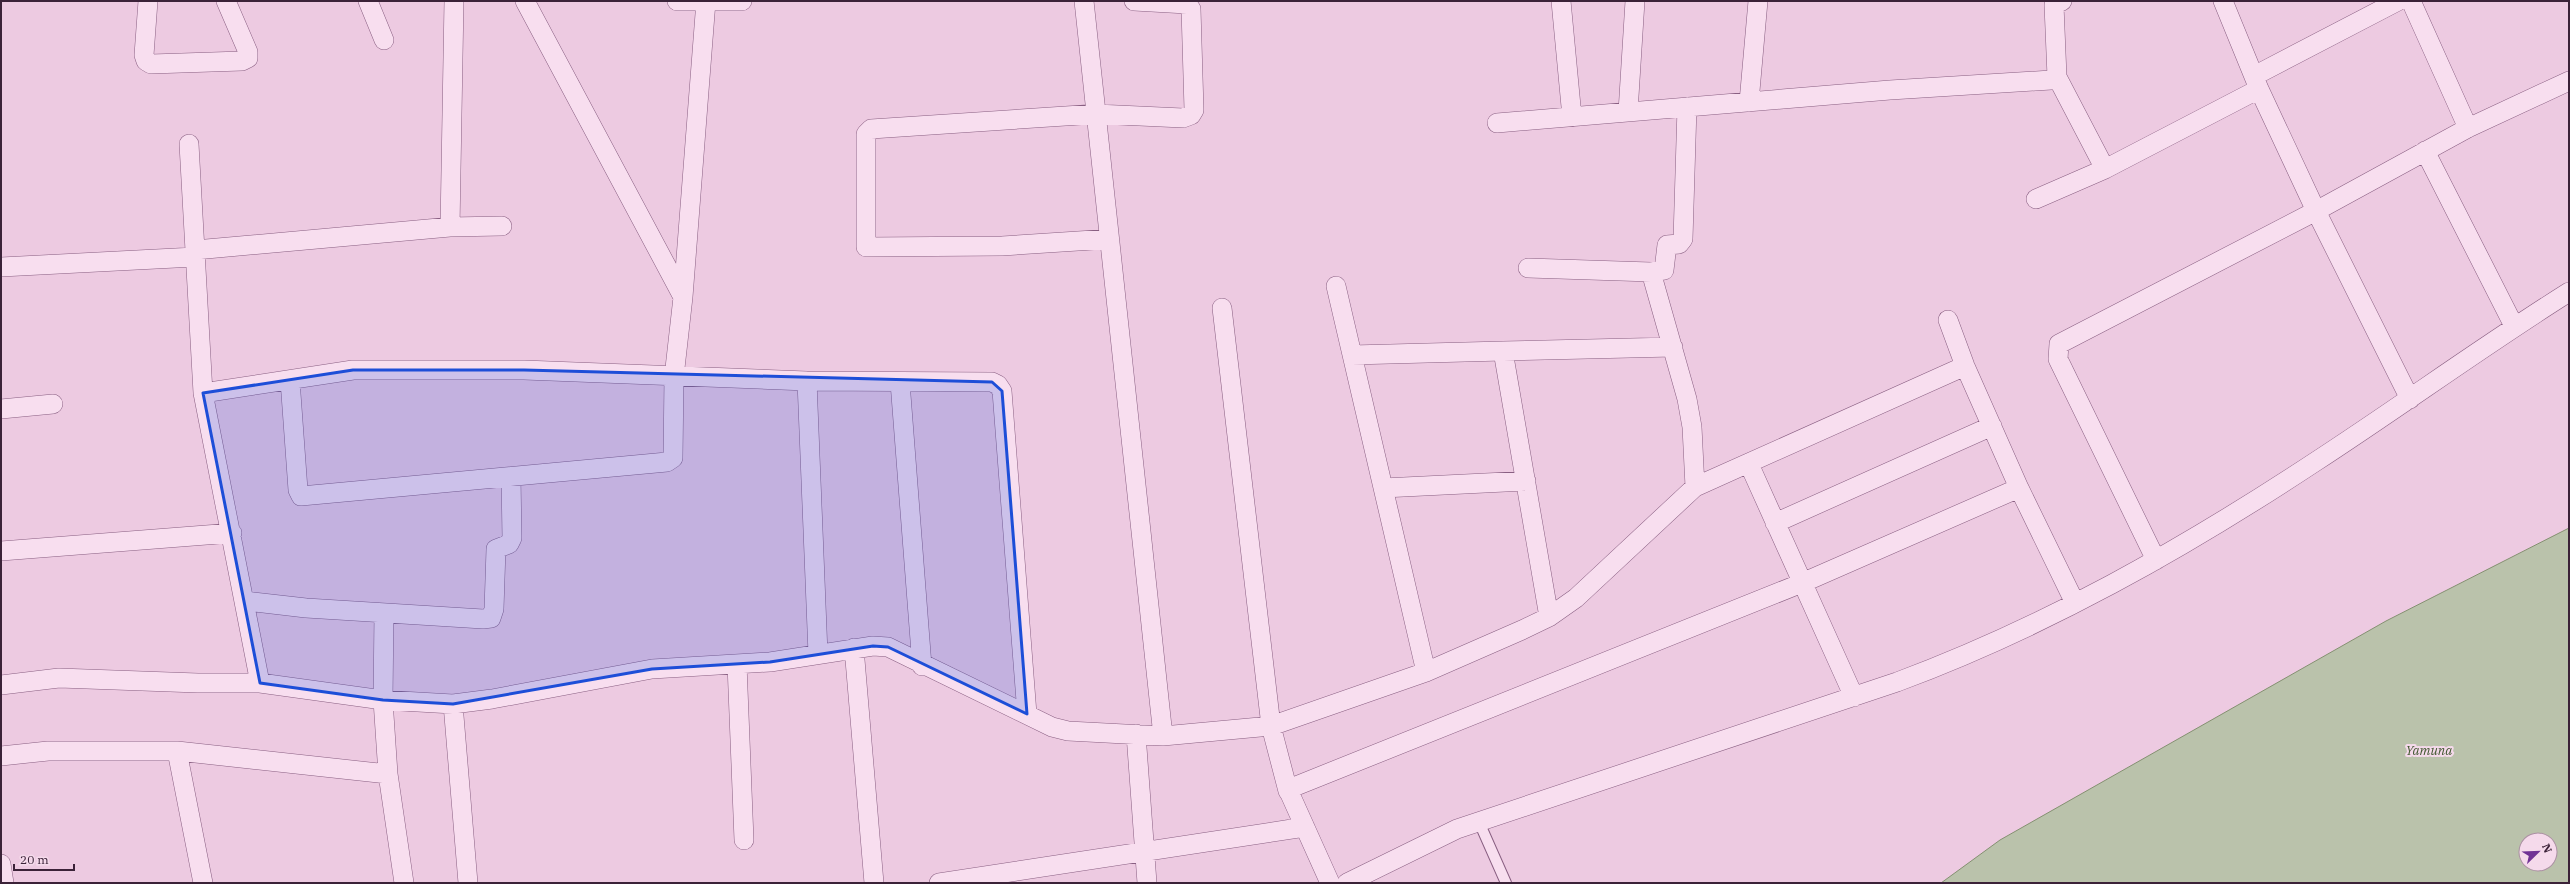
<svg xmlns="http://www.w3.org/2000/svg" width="2570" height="884" font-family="'IBM Plex Serif',serif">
<rect width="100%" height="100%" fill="#edcae1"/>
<path fill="#bac2ab" stroke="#849071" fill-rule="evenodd" d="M2569,528V883H1941L2000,840L2386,621ZM2526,840H2550V864H2526Z"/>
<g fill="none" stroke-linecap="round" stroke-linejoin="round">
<g stroke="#895f82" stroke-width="12">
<path id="service" d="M1479,822L1506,883"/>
</g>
<g stroke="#895f82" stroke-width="20">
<path id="minor" d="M148,1L144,55L146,61L151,64L242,61L248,58V52L226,1
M368,1L384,40
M525,1L683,297
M677,1H742
M1084,1L1163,736
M1561,1L1572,117
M2062,1L2054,5L2057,77L2105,169L2259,89
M2223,1L2259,89L2316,211L2410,399
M2411,1L2468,128
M2254,76L2398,1
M1749,102L1758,1
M1628,112L1635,1
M1497,123L1890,90L2051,80L2057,77
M189,144L203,393L260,683
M2425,151L2514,326
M2036,199L2105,169
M450,227L454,1
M1109,239L1002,246L866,247V134L871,129L1096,114L1183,118L1191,115L1194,110L1191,9L1187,4L1134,1
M195,250L450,227L502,226
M1,267L195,257
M1528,268L1651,272L1664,270L1667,245L1679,244L1683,239L1687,107
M1651,272L1687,399L1692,427L1695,487
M1336,286L1426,672
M1222,308L1271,726L1288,791
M1948,320L1965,366L2019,488
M1503,351L1673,347
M1352,355L1503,351L1549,617
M290,380L298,490L301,496L667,462L673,458L674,377L683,297L706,1
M807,381L818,654
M900,382L922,666
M203,393L353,370H524L807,381L992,382L998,385L1002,391L1027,714
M1,409L53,404
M1749,464L1854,697
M1383,488L1526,481
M1775,523L1992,426
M1,551L232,533
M2156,560L2058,359L2059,344L2316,211L2468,128L2569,81
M245,601L306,608L483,619L491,618L494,609L496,549L509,544L512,538L511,477
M384,613L383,700L388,774L404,883
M854,648L874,883
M737,664L744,840
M1,685L59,678L198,683H260L383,700L453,704L492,699L652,669L770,662L873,646L888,647L1052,727L1068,731L1163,736L1271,726L1426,672L1522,630L1549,617L1576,598L1695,487L1965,366
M453,704L468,883
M1136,734L1147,883
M177,751L203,883
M1,756L48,751H177L388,774
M1,864L4,883
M939,883L1305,827
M1330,883L1290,794L1288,791L1291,788L1802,583L2019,488L2075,603
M1347,883L1457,829L1897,682C2045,627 2183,549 2315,462C2401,406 2483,346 2569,292"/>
</g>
<use href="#service" stroke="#f8deef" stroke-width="10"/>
<use href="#minor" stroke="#f8deef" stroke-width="19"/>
</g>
<path fill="#1d4ed8" fill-opacity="0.2" stroke="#1d4ed8" stroke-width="3" stroke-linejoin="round" d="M353,370H524L992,382L1002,391L1027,714L888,647L873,646L770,662L652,669L453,704L383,700L260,683L203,393Z"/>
<g text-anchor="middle" stroke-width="4" stroke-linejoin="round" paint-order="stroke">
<g font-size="13" font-style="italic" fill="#435932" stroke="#f5daeb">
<text x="2429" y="755">Yamuna</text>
</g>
</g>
<rect width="2570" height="884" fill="none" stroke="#3b2238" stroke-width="4"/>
<g transform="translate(2538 852) rotate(67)"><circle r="19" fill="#f5daeb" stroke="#ab90a3"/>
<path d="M0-3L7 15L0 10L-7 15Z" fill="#703295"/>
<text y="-6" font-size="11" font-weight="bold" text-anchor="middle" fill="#3b2238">N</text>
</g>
<path d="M14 864v6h60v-6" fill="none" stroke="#3b2238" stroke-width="2"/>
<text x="20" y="864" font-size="12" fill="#3b2238" stroke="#f5daeb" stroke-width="3" paint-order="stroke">20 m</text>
</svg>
